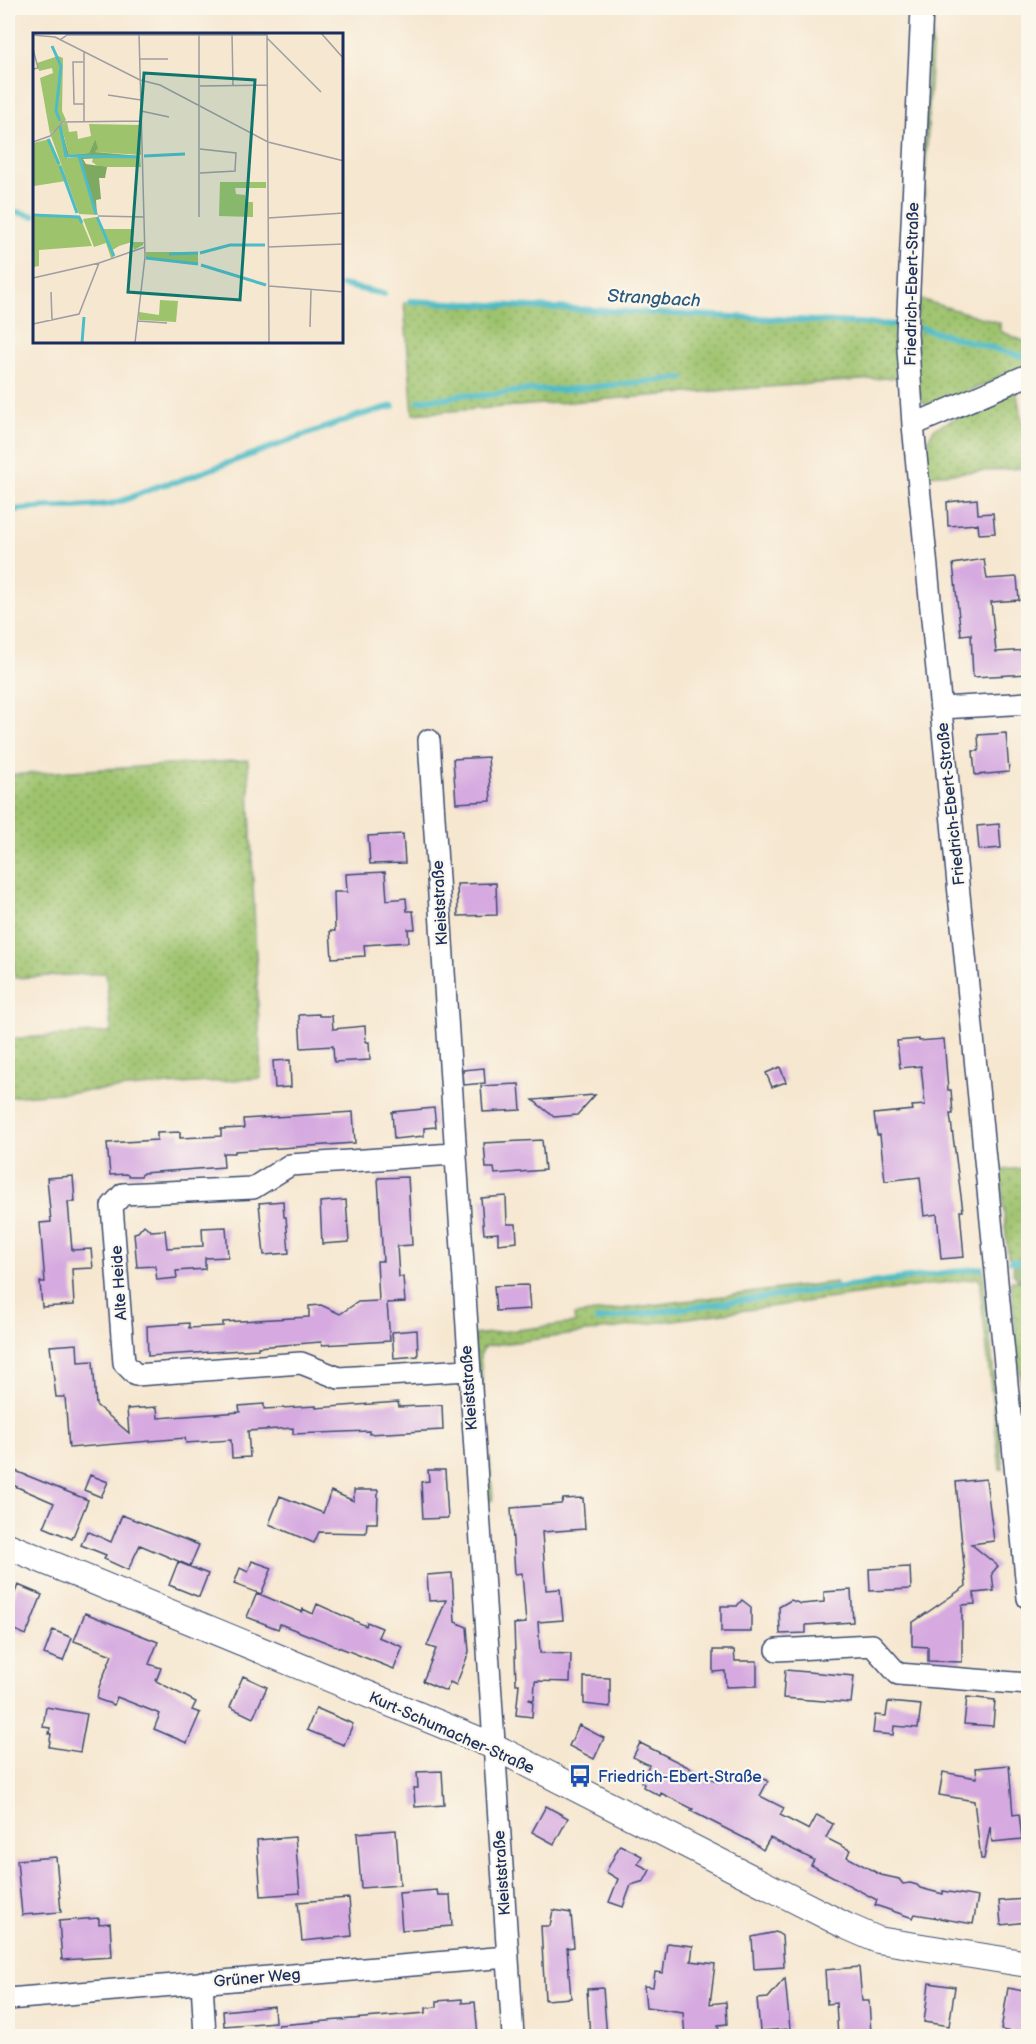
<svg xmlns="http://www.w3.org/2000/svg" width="1036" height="2044" font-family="'Balsamiq Sans',sans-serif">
<defs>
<pattern id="grass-dots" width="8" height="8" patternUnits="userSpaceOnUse" patternTransform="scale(1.5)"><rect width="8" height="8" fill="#9ec36d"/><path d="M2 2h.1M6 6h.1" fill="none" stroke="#809f5d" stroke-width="1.8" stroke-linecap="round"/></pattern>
<pattern id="forest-crowns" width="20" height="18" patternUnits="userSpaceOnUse" patternTransform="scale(1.5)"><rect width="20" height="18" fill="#7ea960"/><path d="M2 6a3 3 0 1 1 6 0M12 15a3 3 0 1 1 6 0" fill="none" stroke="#668a52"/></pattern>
</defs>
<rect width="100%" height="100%" fill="#fbf7ec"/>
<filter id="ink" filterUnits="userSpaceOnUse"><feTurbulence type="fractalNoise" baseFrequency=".0167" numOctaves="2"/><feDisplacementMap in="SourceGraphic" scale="12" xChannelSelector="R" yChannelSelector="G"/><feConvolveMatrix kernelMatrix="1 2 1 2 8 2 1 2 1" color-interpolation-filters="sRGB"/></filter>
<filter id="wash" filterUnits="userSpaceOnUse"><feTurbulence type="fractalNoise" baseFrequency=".008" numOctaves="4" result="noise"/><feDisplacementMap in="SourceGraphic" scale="24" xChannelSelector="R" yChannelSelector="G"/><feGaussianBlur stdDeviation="1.35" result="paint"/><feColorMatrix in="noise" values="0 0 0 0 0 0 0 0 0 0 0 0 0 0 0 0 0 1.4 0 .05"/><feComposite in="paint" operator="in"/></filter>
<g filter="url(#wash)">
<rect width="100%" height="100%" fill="#f6e7d0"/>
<path fill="url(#grass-dots)" stroke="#5c7966" stroke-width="1.5" d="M929,8H934L919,299L1000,323V331L1028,343V368L930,406L921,401L915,381Z
M404,303L897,327L899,377L413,414Z
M1016,390L1028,450V513L1024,468L928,475C926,456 922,444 935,428Z
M248,760L261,1078L8,1097V1039L111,1032L106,973L15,978L8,912V775Z
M1028,1168V1257L1014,1261L1008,1256L1000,1170Z
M983,1268L1003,1469H1000L979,1278L487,1346L482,1349L480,1356L493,1500L486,1501L474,1335L575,1323L574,1315L835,1282L837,1286Z
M1011,1281H1028V1461Z"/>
<path fill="url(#forest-crowns)" stroke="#4c6c5f" stroke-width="1.5" d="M1028,1257V1281L1018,1280L1013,1273L1014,1261Z"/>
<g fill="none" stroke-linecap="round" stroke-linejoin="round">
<path stroke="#4ebcc6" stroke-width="6" d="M8,210L34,216
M342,285L384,294
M410,301L896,325
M921,328L1028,358
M419,401L439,398L446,399L461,394L478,396L527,390H563L683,378
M8,511C41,505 76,509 110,504C133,500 156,483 176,482L357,416L393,406
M1011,1261L1028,1263
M597,1320L981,1268"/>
</g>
<g id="blocks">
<path fill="#d6aae0" d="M977,499L978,514L993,513L995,533L979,534L978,524L948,526L947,502Z
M984,559L987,579L1017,577L1019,600L991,602L996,652L1029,650V674L973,677L971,634L961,635L953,564Z
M1006,733L1009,772L975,775L973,751H979L978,735Z
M488,757L491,801L456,803L453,759Z
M999,824L1001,848L979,850L977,826Z
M403,834L405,863L370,864L368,836Z
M385,872L387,900L406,898L407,911H413L415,929H408L409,942L364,945L365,956L332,958L330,931H335L334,892H347L346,874Z
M496,883L497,915L458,916L457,884Z
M319,1014V1016H332L333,1029L365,1026L366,1042H369L370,1060L334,1062L333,1046L301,1048L299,1015Z
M919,1039V1041L944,1039L948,1090H951L953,1114H950L963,1211H960L964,1257L941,1259L937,1214L924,1216L920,1177L885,1181L880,1135H877L874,1114L913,1110L912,1106L925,1105L921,1066L900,1068L897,1041Z
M290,1060L291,1087L275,1088L273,1061Z
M780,1067L786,1082L772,1087L766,1073Z
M484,1068L485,1083L464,1085L463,1070Z
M519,1084L521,1110L483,1112L481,1086Z
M595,1095L577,1115L554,1117L533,1100Z
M434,1108L436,1127L424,1128V1136L394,1139L392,1112Z
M353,1112L355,1143L235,1151V1153H223L224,1167L143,1173L141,1176H129L126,1174L110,1175L107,1143L157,1140V1133L180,1132V1138L221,1136V1129L244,1128L243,1119Z
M542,1140L545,1170L495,1174L494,1168H486L484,1143Z
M73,1176L75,1202H68L72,1250L91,1249L93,1268L72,1269L74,1305L42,1307L40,1282H45L40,1223L51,1222L47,1178Z
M408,1177L412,1245L397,1246L399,1277H403L405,1302L387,1303L390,1341L322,1345L321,1342L258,1347V1349L148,1356L147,1326L189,1323V1328L223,1326V1322L309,1317V1306L321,1305L340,1314L358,1302L379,1301L377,1261H383L378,1178Z
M506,1196L507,1224H516L517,1242L498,1244V1233L484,1234L481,1198Z
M346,1200L349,1242L322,1244L320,1202Z
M283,1201L284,1217H286L289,1253L264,1255L259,1203Z
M144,1225L151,1231L165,1230L167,1248L203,1246L202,1228L226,1227L228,1257L205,1258V1269L176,1271L177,1278L157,1280L155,1266L137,1267L134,1233L138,1232Z
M528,1285L530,1309L496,1311L494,1286Z
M417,1330L418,1356L394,1358L392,1332Z
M77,1344L78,1362L93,1361L96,1405L129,1433L127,1409L157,1407L158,1418L240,1412L239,1406L264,1404V1409L316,1406V1408L398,1402L399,1407L442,1405L443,1430L369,1434V1431L293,1434V1428L248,1431L250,1457L232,1458L231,1440L186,1443L185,1438L69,1448L65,1397H56L50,1346Z
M13,1470L88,1500L72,1539L44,1527L54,1503L8,1483Z
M428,1470H445L448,1518L423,1519L421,1482L429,1481Z
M90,1475L108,1482L101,1497L84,1490Z
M986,1479L994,1541L971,1544L998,1566L992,1573L994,1591L974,1593L975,1604L962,1605V1662L928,1661V1647L912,1646V1623L966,1586L956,1482Z
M354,1490H378L377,1523H367L366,1533L319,1532L314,1543L269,1524L280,1496L323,1513L331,1491L354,1501Z
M583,1498L585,1529L542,1532L546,1590L560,1589L563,1620L538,1622L540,1653L571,1654L570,1682L535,1681L534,1700L528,1699L533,1702L532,1717L516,1715L519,1684H516L514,1624L526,1623L522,1573L515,1574L511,1508L561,1504L563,1499Z
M122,1515L199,1545L190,1566L140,1545L128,1570L104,1559L106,1555L81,1545L87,1531L111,1542Z
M252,1561L272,1568L261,1594L234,1584L240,1568L248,1572Z
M178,1562L208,1574L199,1597L169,1585Z
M910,1567L911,1589L870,1591L869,1569Z
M452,1573L455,1622L467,1627L469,1652L456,1685L450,1682L446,1691L423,1681L436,1649L427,1646L446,1600L429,1601L427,1575Z
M18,1585L42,1595L26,1635L8,1627V1610Z
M851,1590L853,1622L806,1625V1633L780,1634L779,1607L791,1600L801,1604L824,1602V1592Z
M257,1593L302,1612L303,1609L313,1614L317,1604L366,1626L367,1622L382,1628L378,1637L403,1647L394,1669L280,1624L278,1629L247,1617Z
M742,1600L751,1607V1632H721V1606H737Z
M85,1613L158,1642L149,1664L161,1668L156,1681L196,1702L192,1710L200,1713L187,1743L154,1729L160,1714L117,1697L114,1705L97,1699L99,1687L112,1655L74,1641Z
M53,1630L72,1638L63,1661L44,1654Z
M713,1650H734L735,1661H757V1686L726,1687L725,1671L713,1672Z
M785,1670L854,1676L851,1703L783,1698Z
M243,1676L267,1687L253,1718L230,1707Z
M584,1677L610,1678V1707L584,1704Z
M967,1697L995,1700L993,1726L964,1724Z
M888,1702L921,1705L918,1728L894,1726L893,1735L873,1733L875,1715L886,1716Z
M46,1707L87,1714L80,1752L49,1747L51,1734H49L50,1728L43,1727Z
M316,1708L353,1724L344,1745L307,1730Z
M579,1725L604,1738L594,1759L569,1746Z
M640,1743L718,1782L724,1769L748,1782L753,1773L768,1781L760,1796L784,1808L780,1815L809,1830L817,1815L833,1824L826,1838L850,1850L847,1857L881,1875L899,1879L903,1884L910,1883L917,1885L920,1888L943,1894V1891L978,1897L973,1924L915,1914L913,1918L875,1905L877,1900L811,1865L814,1860L770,1838L763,1850L750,1841L691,1811L693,1809L661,1793L660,1796L643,1787L644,1784L641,1782L649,1765L633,1757Z
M1009,1765L1013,1815L1019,1814L1022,1839L992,1842L990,1827L984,1859H981L974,1801L939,1795L943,1772L977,1778L976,1768Z
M442,1771L444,1805L415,1807L414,1788H418L417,1772Z
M546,1806L568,1818L554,1844L532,1832Z
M396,1830L400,1885L361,1888L357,1833Z
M295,1837L300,1893L261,1896L257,1840Z
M620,1845L642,1856L638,1864L650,1870L644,1881L631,1885L623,1907L609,1902L618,1879L606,1872Z
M56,1857L61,1912L22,1915L17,1860Z
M437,1890L438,1895H450L452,1926L402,1930L399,1893Z
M349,1898L352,1936L302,1941L298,1902Z
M1025,1899L1027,1922L1001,1925L999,1901Z
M553,1910L571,1913L574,1947L567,1948L571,1998L545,2000L541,1926H550Z
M99,1918V1924L110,1923L112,1957L62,1960L59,1921Z
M776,1932L782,1936L784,1967L754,1969L752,1937Z
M667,1943L693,1946L691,1961L715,1964L710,2004L726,2002L727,2024L718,2025L719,2034L685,2037L683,2012L646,2007L644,1986L653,1987L655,1972L663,1973Z
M859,1967L862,2001H869L871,2034L838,2037L836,2003L827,2004L825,1970Z
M785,1978L790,2029L760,2031L757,1999L768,1998Z
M929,1983L955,1987L949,2026L924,2022Z
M603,1988L607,2037H590L587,1989Z
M1008,1988L1029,1992V2035L1001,2030Z
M462,1999V2003L475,2002L478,2037H278V2025L426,2013V2008L437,2007V2001Z
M274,2006L275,2022L224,2026L223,2011Z"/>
</g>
</g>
<g filter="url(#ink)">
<use href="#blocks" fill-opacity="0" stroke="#3c4b6f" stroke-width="1.5"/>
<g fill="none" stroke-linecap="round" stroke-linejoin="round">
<g stroke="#3c4b6f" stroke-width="24">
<path id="minor" d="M922,8L907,333L913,425L1028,1598
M913,425L1028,375
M941,708L1028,703
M429,740C454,1172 481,1604 513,2036
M453,1154L290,1165L253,1188L123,1194L112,1206L124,1363L136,1375L301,1363L339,1378L467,1370
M777,1650L872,1645L898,1674L1028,1684
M202,1982L205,2036
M8,1999L507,1957"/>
</g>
<g stroke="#3c4b6f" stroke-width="28">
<path id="tertiary" d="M8,1546L491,1745L846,1926L878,1940L1028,1964"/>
</g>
<use href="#minor" stroke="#fff" stroke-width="21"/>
<use href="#tertiary" stroke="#fff" stroke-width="26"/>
</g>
</g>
<defs>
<g id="bus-bare" transform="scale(1.8)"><path d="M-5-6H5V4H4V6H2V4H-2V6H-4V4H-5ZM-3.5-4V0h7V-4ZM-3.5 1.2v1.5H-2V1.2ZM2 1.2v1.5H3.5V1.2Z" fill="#1a4fb4" stroke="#fbf7ec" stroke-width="2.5" paint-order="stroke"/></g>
</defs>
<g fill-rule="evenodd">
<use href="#bus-bare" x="580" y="1776"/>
</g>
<g text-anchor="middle" stroke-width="4.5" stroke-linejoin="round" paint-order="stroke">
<g font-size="16" fill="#1b2f5e" stroke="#fbf7ec">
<text transform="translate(911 284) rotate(-89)" y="6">Friedrich-Ebert-Straße</text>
<text transform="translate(950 804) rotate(-96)" y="6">Friedrich-Ebert-Straße</text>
<text transform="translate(439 903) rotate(-93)" y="6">Kleiststraße</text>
<text transform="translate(118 1283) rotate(-94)" y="6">Alte Heide</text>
<text transform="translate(468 1388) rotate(-94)" y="6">Kleiststraße</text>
<text transform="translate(452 1732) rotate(24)" y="6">Kurt-Schumacher-Straße</text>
<text transform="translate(501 1873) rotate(-94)" y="6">Kleiststraße</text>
<text transform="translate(257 1977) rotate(-5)" y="6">Grüner Weg</text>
</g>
<g font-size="16" fill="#164399" stroke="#fbf7ec" text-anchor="start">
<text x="598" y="1782">Friedrich-Ebert-Straße</text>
</g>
<g font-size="18" font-style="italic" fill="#2a597d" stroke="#fbf7ec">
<text transform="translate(654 298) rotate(3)" y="6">Strangbach</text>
</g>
</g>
<g transform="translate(33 33)">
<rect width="310" height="310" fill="#f6e7d0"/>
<path d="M25,23L30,25L29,78L33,87L17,101L7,45L20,40L19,35L6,38L4,30ZM34,89L36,99L44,98L45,106L58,103L56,91L107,92L108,122L62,119V106L56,120L36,122L30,100L34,125L46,124L65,182L46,181L18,103L24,93ZM17,106L33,145L44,182L33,148L1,153L0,110ZM107,124L108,134H66L59,129L60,125ZM187,149H233V155H202L203,161L212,162L213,169H220V184L186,183ZM0,181L47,184L59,213L6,217V233L0,234ZM63,184L68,196H100V209H111L110,212L101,217L99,209L86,213L78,218L81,224L78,225L73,210L61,214L50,186ZM113,219H165V231L113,225ZM127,267L145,268L143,289L106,287V279L126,282Z" fill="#9ec36d"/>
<path d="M29,98L36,122L56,120L62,106L65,115L62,119L108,123L50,126L53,131L74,134L72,145H66L68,166L63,167L64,181L47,124H32Z" fill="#7ea960"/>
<path fill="none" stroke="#4ebcc6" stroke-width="3" d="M19,13L28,33L23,78L27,88M27,93L33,123H46L63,181M15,106L26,131M46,123L107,124M111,123L152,121M27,133L44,180M0,182L46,184L49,190M64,184L81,223M167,220L197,212H232M136,221L165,220M113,225L165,231M168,232L233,252M49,310L51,284"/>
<path fill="none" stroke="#9e9da2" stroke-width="1.5" d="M234,0L236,310M288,0L311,26M166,1V184M199,1L200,53M0,2L22,4L107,47L127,52L235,109L311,128M234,5L288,59M27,7L34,2H234M0,16L5,35L0,36M51,19V89M107,26H135M50,29H40L41,71H51M167,53L234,52M75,62L108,67M108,78L136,84M0,109L17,103L30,89L108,88M167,116L203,120L202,138L167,140M65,183L111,184M235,185L311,180M235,214L311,211M0,245L66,230L112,214M236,253L311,259M18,259L19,287M105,288L134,290M0,291L46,281L66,230M277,294L278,257M102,310L112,224L106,0"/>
<path fill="#0f766e" fill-opacity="0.15" stroke="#0f766e" stroke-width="3" d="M111,40L222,47L207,267L95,259Z"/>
<rect width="310" height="310" fill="none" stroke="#1b2f5e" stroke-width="3"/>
</g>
<rect width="1036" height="2044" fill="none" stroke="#fbf7ec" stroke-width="30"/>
</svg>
